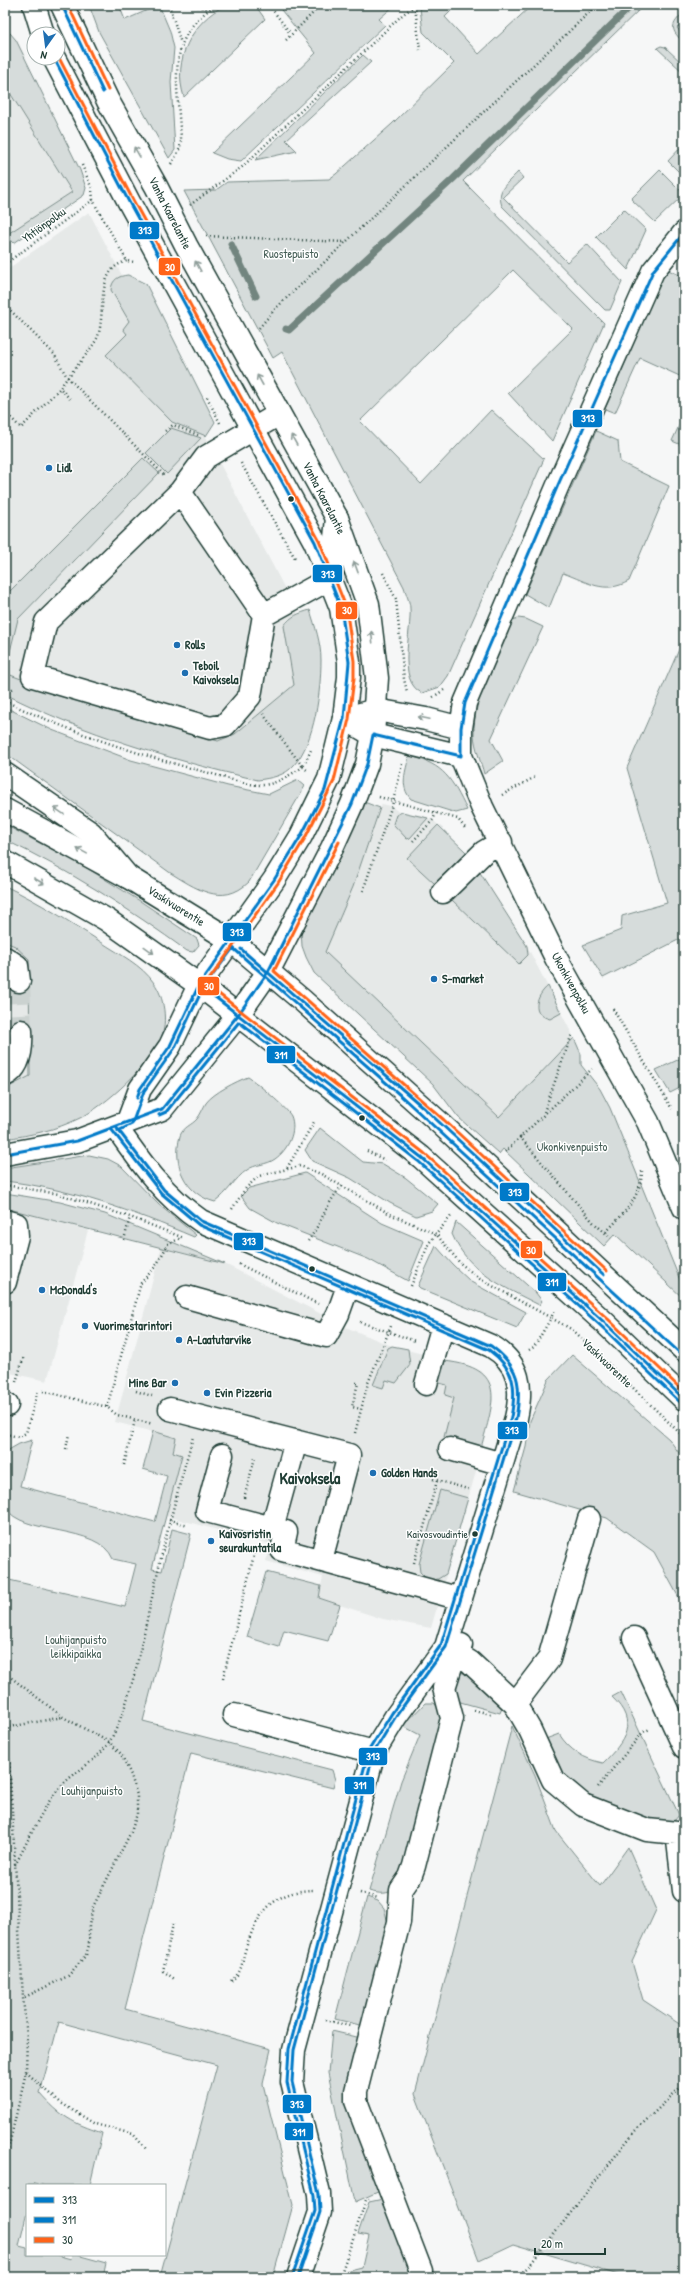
<svg xmlns="http://www.w3.org/2000/svg" width="689" height="2282" font-family="'Patrick Hand',sans-serif">
<rect width="100%" height="100%" fill="#f6f7f7"/>
<filter id="ink" filterUnits="userSpaceOnUse"><feTurbulence type="fractalNoise" baseFrequency=".025" numOctaves="2"/><feDisplacementMap in="SourceGraphic" scale="8" xChannelSelector="R" yChannelSelector="G"/><feConvolveMatrix kernelMatrix="1 2 1 2 8 2 1 2 1" color-interpolation-filters="sRGB"/></filter>
<g filter="url(#ink)">
<path fill="#e6e9e8" d="M5,85L72,192L5,236Z
M89,212L298,614L287,620L284,626L294,685L235,734L218,741L48,689L5,673V271Z
M382,804L391,806L400,813L421,815L433,820L466,852L527,946L574,1038L499,1117L324,952L353,887Z
M5,942L15,946L29,959L30,1076L5,1089Z
M5,1208L88,1230L47,1381L5,1372Z
M161,1249L225,1264L348,1328L392,1346L453,1362L481,1371L489,1381L492,1388L493,1401L475,1475L431,1628L383,1619L318,1598L323,1577L266,1561L270,1544L166,1516L182,1455L173,1452L176,1438L115,1422Z"/>
<path fill="#d6dcdb" stroke="#7a8c88" d="M89,5H119L125,20L159,5L170,31L174,48L171,82L175,150L169,158L99,32Z
M226,5H255L265,19L184,97C172,60 192,21 226,5Z
M277,5H395L379,19L385,25L241,161L227,159L212,153L316,53Z
M424,5H445L451,11L445,17L479,54L532,5H644L463,181L604,323L552,441L508,393L573,329L513,270L360,421L421,484L491,410L544,459L448,676L440,687L422,693C396,681 412,631 410,608C410,602 406,594 404,587L282,352L273,358L184,191L216,190L227,182L329,179L336,174L392,124L454,63L423,32L420,8Z
M684,12V21L677,28L684,36V43C670,29 670,26 684,12Z
M5,32L10,33L16,40L80,170L86,188L84,195L14,243L6,235L72,192L5,85Z
M661,46L665,47L684,65V73L657,48Z
M363,55L371,62L286,140L297,151L255,160Z
M684,144V177L668,161Z
M660,170L684,194L655,222L631,199Z
M518,172L523,178L503,197L567,262L587,244L622,282L610,310H605L502,206C496,189 507,184 518,172Z
M624,209L646,230L628,270L596,237Z
M666,269L684,277V378L640,358L615,413L605,409Z
M128,275L146,284L215,422L206,436L172,422L106,355L127,334L123,329L129,321L111,290C112,279 119,276 128,275Z
M684,415V446L672,441Z
M171,428L201,438L167,474L146,453Z
M596,431L618,441L620,462L669,486L629,581C604,595 588,582 563,573L549,608L525,594Z
M143,458L159,473L18,619L5,672V596Z
M310,610C315,626 321,643 321,660C321,690 315,742 294,765C285,776 271,778 258,780C171,760 85,734 5,694V673L48,689L218,741L235,734L294,685L284,626C290,616 300,613 310,610Z
M518,618L526,619L543,627L491,739L503,761L484,774C481,762 475,748 474,735C473,695 497,655 513,620Z
M684,638V937L603,978L583,945L621,930L622,916L667,903L627,768Z
M5,707L52,730L131,760L228,786L269,794L298,780L305,786L249,882C222,908 195,888 169,872L5,753Z
M409,756C445,764 452,780 467,810L456,813L411,799C399,786 406,771 409,756Z
M364,802L380,808L353,887L325,952L499,1117L574,1038L581,1054V1065L600,1089L610,1108L684,1290V1299L615,1234L604,1246L503,1149L499,1154L458,1117L433,1084L314,973L306,957L302,946L301,930L311,907L344,849Z
M402,812L428,818L410,838L407,839L393,824L396,815Z
M5,825L82,865L140,901L197,939L199,945L193,952L187,951C131,910 69,870 5,840Z
M438,825L466,852L435,884L407,858Z
M479,871L527,946L528,955L519,964L452,900Z
M5,886C39,902 70,922 101,942C119,954 142,965 154,983C164,996 168,1022 161,1038C151,1064 105,1106 80,1118C56,1130 31,1135 5,1139V1089L30,1076L29,959L15,946L5,942Z
M548,986L561,1013L550,1019C530,1014 536,996 548,986Z
M684,1057V1086L670,1093L656,1070Z
M248,1077C257,1083 286,1107 291,1116C297,1131 288,1150 275,1159C267,1165 255,1164 247,1170C234,1179 228,1193 215,1202C185,1194 172,1165 180,1136C183,1127 192,1125 197,1119C201,1114 203,1108 206,1103C213,1093 237,1081 248,1077Z
M320,1128L363,1162L383,1164L406,1178L438,1204L432,1211L416,1216L390,1203L350,1178L312,1161L305,1150Z
M89,1155L108,1159L121,1166L159,1205L196,1235L194,1237C132,1211 72,1189 5,1181V1168Z
M305,1173L382,1223L424,1241L408,1281L368,1259L277,1223L250,1208L241,1196L249,1188Z
M5,1193L60,1202L105,1214L225,1264L5,1208Z
M456,1222L536,1293L542,1301L539,1305C504,1287 468,1272 452,1234Z
M436,1246L453,1265L471,1282L526,1312L517,1328L420,1288L418,1286Z
M392,1346L408,1349L410,1365L396,1383L386,1380L383,1388L373,1385L388,1348Z
M572,1355L669,1439L684,1460V1607L654,1552L607,1518L514,1491L526,1447L530,1421L548,1380Z
M444,1361C509,1368 493,1402 481,1448L444,1437L454,1398L445,1395L447,1385L435,1382Z
M153,1431L176,1438L173,1452L182,1455L152,1569L162,1571L172,1529L191,1534L143,1721L332,1770L335,1780L333,1788L191,1753L125,2009L271,2049L263,2084L293,2205L273,2277H160L217,2065L59,2022L40,2093C61,2117 73,2123 102,2133L90,2185H44L35,2183L34,2185H27V2212L19,2246L27,2248V2255H56L71,2259L72,2255H77L106,2263L103,2277H5V1579L125,1607L136,1564L113,1559C98,1523 22,1537 5,1507V1452L19,1444L32,1440L20,1486L155,1522L167,1476L143,1469Z
M440,1490L468,1498L446,1574L438,1579L429,1581L420,1572L419,1564Z
M266,1572L321,1586L319,1598L340,1605L328,1641L284,1630L279,1647L247,1637Z
M455,1670C472,1675 495,1691 502,1708L500,1713L453,1700Z
M621,1692L679,1815L675,1820L656,1825L590,1803L556,1768L543,1740L559,1734C570,1751 584,1759 603,1763C625,1741 639,1723 612,1697Z
M425,1703H434L443,1713L408,1870C395,1888 393,1898 369,1891L401,1781L420,1735L403,1726Z
M512,1726L535,1775L556,1831L600,1886L628,1847L656,1910L632,1962L643,2000L684,2027V2277H625L513,2244L479,2260L415,2094Z
M367,1897L378,1901L384,1908L389,1927L368,2027L335,2019Z
M332,2031L365,2039L358,2063L380,2191L355,2202L328,2073Z
M383,2199L410,2268V2277H344L346,2271L362,2267L369,2236L358,2234L369,2202Z"/>
<g fill="none" stroke-linecap="round" stroke-linejoin="round">
<path stroke="#72857f" stroke-width="7" d="M231,244L256,296
M286,329L289,330L453,179L632,5"/>
<path stroke="#cbd2d0" stroke-width="22" stroke-dasharray="22 11" stroke-linecap="butt" d="M19,981L21,1031"/>
<g stroke="#1f3d34" stroke-width="25">
<path id="minor" d="M684,233L653,271L558,485L465,703L461,728V756L482,807L556,958L648,1122L684,1208
M180,492L264,615L250,696L225,725L210,728L33,676L46,622L180,492L206,457L279,414
M264,615L331,578L337,518
M357,715L376,710L426,719L461,728
M344,718L373,735L461,756
M443,892L484,852L501,842
M5,958L17,966L19,981
M5,1075C21,1067 22,1047 21,1031
M128,1121L140,1089L170,1046L199,985
M116,1127C141,1163 164,1196 201,1221L491,1346C520,1363 523,1387 516,1418L446,1647L396,1716L374,1752L294,2050L292,2082L319,2194L320,2212L298,2277
M5,1154L77,1141L162,1109L238,1015
M5,1221L16,1224L17,1236L5,1282
M187,1297L326,1336L338,1314L348,1286
M426,1384L443,1325
M5,1404L7,1405
M170,1409L349,1455L321,1560
M296,1441L272,1528L286,1532L282,1550L461,1599
M450,1449L502,1464
M222,1455L207,1511L272,1528
M634,1638L684,1747
M446,1647L470,1662L515,1704L530,1730L553,1780L583,1805L647,1830L677,1833L684,1891
M515,1704L549,1659L589,1519
M234,1715L374,1752
M421,2277V2271L356,2101V2091L399,1922L401,1890L410,1877L414,1866L452,1718L444,1688L452,1663L461,1645"/>
</g>
<g stroke="#1f3d34" stroke-width="25">
<path id="major" d="M34,5L43,34
M62,5L108,101L156,186L186,245L337,518L368,604L377,678L373,735L367,764L352,804L332,848L268,972L238,1015
M54,58L129,202L315,542L341,608L349,662V677L344,718L329,779L301,836L274,880L199,985
M5,810L128,877L232,941L303,1001L441,1124L684,1350
M5,862L107,920L199,985L421,1157L605,1323L684,1399"/>
</g>
<g stroke="#1f3d34" stroke-width="25">
<path id="highway" d="M5,774L91,833L128,877"/>
</g>
<path stroke="#1f3d34" stroke-width="2.5" stroke-dasharray="1 3" stroke-linecap="butt" d="M169,5L181,43
M194,5L209,9
M269,5L290,33
M453,5L455,7
M415,6L420,50
M286,40L321,5
M171,164C186,142 180,139 179,115C175,69 172,33 216,5
M82,165L92,189L93,200L97,208L127,261L135,262
M190,205L242,167L402,15L416,5
M206,236L345,242
M5,264L93,200
M5,305L54,354L67,377L165,476
M259,328L276,308L597,5
M207,397L220,423
M70,399L60,388C69,374 93,349 98,336C106,311 95,269 127,261
M5,412L21,428L60,388
M165,431L173,425L198,435
M241,463L296,560
M383,573L396,599L404,679L407,692
M5,693L14,688
M433,697L444,690
M5,701C70,732 136,754 205,772C222,776 241,784 258,785C275,786 289,775 303,767L307,770
M263,714L303,767L311,750
M502,795L537,776
M379,797L458,819L465,828
M413,841L433,820L436,813
M363,891L393,802L402,764
M613,1009L672,1109
M544,1112L572,1034
M520,1137L593,1222L611,1238
M367,1151L385,1160
M505,1152L592,1069
M287,1168L314,1122
M5,1185L59,1194L130,1217L184,1238
M232,1209L246,1188L259,1176L300,1166L321,1174L390,1214L436,1234L460,1263L480,1279L551,1318L555,1309
M606,1232C623,1214 641,1198 642,1171
M124,1240L130,1217
M308,1241C321,1224 327,1202 342,1186
M239,1264L318,1304
M411,1286L429,1243L451,1216
M683,1298L684,1297
M360,1322L415,1341
M529,1350L534,1347L551,1318L573,1330L684,1437
M16,1382L24,1356
M356,1383H358L352,1407L361,1409
M43,1391L107,1407L117,1415L153,1424
M136,1391L152,1396
M107,1407L141,1283L156,1266L168,1244L181,1238
M355,1433L368,1383L391,1326
M5,1434L19,1437L26,1433L38,1390
M66,1449L69,1434
M124,1465L135,1420
M433,1479L471,1490
M244,1498L255,1458
M169,1520L188,1525
M414,1563L437,1481
M5,1673L63,1717L109,1742L121,1754L131,1775L137,1795V1814L131,1832L93,1907L89,1925V1945L86,1955L68,1976L23,1998
M223,1678L256,1547
M5,1691L23,1998L27,2037L26,2072L5,2163
M474,1710L491,1714
M9,1727L63,1717
M598,1787L643,1732L650,1729
M15,1865C29,1840 44,1802 65,1782C79,1769 99,1759 110,1741C131,1703 141,1645 151,1602C163,1547 177,1492 193,1437
M360,1893L378,1898
M173,1924L163,1971L176,1980
M231,1981C243,1971 241,1965 245,1951C256,1915 272,1891 313,1890
M325,2020L350,2026
M26,2072L61,2103L95,2124L133,2134L147,2150
M340,2277L366,2200L369,2199
M517,2277L529,2266L635,2131L684,2084"/>
<use href="#minor" stroke="#fff" stroke-width="22"/>
<use href="#major" stroke="#fff" stroke-width="22"/>
<use href="#highway" stroke="#fff" stroke-width="22"/>
<g stroke="#fff" stroke-width="6">
<path id="bus-1" d="M62,5L103,92
M54,58L129,202L315,542L341,608L349,662L344,718L325,790L301,836L274,880L199,985L170,1046L140,1089L137,1098
M241,949L425,1109L604,1275
M210,993L421,1157L605,1323L684,1399
M116,1127L164,1190L201,1221L491,1346C519,1366 522,1385 516,1418L446,1647L396,1716L374,1752L294,2050L292,2082L319,2194L320,2212L298,2277
M5,1154L77,1141L162,1109L238,1015L268,972L352,804L367,764L373,735L461,756V728L465,703L558,485L653,271L684,233"/>
</g>
<g stroke="#fff" stroke-width="6">
<path id="bus-2" d="M159,1115L166,1112L239,1022L418,1161L602,1327L681,1403
M112,1130L161,1193L199,1225L489,1350C515,1369 517,1387 511,1417L441,1645L392,1713L369,1750L289,2049L287,2083L314,2195L315,2211L293,2275
M118,1131L132,1124L144,1091L174,1049L203,988L233,948L400,1095L681,1354"/>
</g>
<g stroke="#fff" stroke-width="6">
<path id="bus-3" d="M68,5L108,90
M58,56L133,200L319,540L346,607L354,661V678L349,719L334,781L305,838L278,883L206,984L424,1153L608,1319L684,1392
M339,842L274,971L444,1120L607,1271"/>
</g>
<use href="#bus-1" stroke="#007ac9" stroke-width="3"/>
<use href="#bus-2" stroke="#007ac9" stroke-width="3"/>
<use href="#bus-3" stroke="#ff6319" stroke-width="3"/>
</g>
<defs><path id="oneway-shaft" d="M-6 0H5M1.5-3L5.5 0L1.5 3" fill="none" stroke-width="1.6" stroke-linecap="round" stroke-linejoin="round"/></defs>
<g stroke="#8f9e9a">
<use href="#oneway-shaft" transform="translate(137 152) rotate(-120)"/>
<use href="#oneway-shaft" transform="translate(198 266) rotate(-119)"/>
<use href="#oneway-shaft" transform="translate(260 380) rotate(-119)"/>
<use href="#oneway-shaft" transform="translate(294 440) rotate(-119)"/>
<use href="#oneway-shaft" transform="translate(356 567) rotate(-110)"/>
<use href="#oneway-shaft" transform="translate(372 637) rotate(-97)"/>
<use href="#oneway-shaft" transform="translate(424 718) rotate(-168)"/>
<use href="#oneway-shaft" transform="translate(59 811) rotate(-146)"/>
<use href="#oneway-shaft" transform="translate(82 851) rotate(-151)"/>
<use href="#oneway-shaft" transform="translate(39 881) rotate(30)"/>
<use href="#oneway-shaft" transform="translate(149 950) rotate(36)"/>
</g>
</g>
<g fill="#1f6fb2" stroke="#fff" stroke-width="1.5">
<circle cx="49" cy="468" r="4"/>
<circle cx="177" cy="645" r="4"/>
<circle cx="185" cy="673" r="4"/>
<circle cx="434" cy="979" r="4"/>
<circle cx="42" cy="1290" r="4"/>
<circle cx="85" cy="1326" r="4"/>
<circle cx="179" cy="1340" r="4"/>
<circle cx="175" cy="1383" r="4"/>
<circle cx="207" cy="1393" r="4"/>
<circle cx="373" cy="1473" r="4"/>
<circle cx="211" cy="1541" r="4"/>
</g>
<g fill="#1f3d34" stroke="#fff" stroke-width="1.5">
<circle cx="291" cy="499" r="3.5"/>
<circle cx="362" cy="1118" r="3.5"/>
<circle cx="312" cy="1269" r="3.5"/>
<circle cx="475" cy="1534" r="3.5"/>
</g>
<g text-anchor="middle" stroke-width="3" stroke-linejoin="round" paint-order="stroke">
<g font-size="11" fill="#1f3d34" stroke="#fff" text-anchor="end">
<text x="468" y="1538">Kaivosvoudintie</text>
</g>
<g font-size="12" fill="#1f3d34" stroke="#fff">
<text transform="translate(170 213) rotate(63)" y="4">Vanha Kaarelantie</text>
<text transform="translate(44 225) rotate(-36)" y="4">Yhtiönpolku</text>
<text transform="translate(324 498) rotate(63)" y="4">Vanha Kaarelantie</text>
<text transform="translate(176 906) rotate(32)" y="4">Vaskivuorentie</text>
<text transform="translate(571 983) rotate(61)" y="4">Ukonkivenpolku</text>
<text transform="translate(607 1363) rotate(44)" y="4">Vaskivuorentie</text>
</g>
<g font-size="12" fill="#445d55" stroke="#fff">
<text x="291" y="258">Ruostepuisto</text>
<text x="572" y="1151">Ukonkivenpuisto</text>
<text x="76" y="1644">Louhijanpuisto<tspan x="76" dy="14">leikkipaikka</tspan></text>
<text x="92" y="1795">Louhijanpuisto</text>
</g>
<g font-size="12" font-weight="bold" fill="#1f3d34" stroke="#fff" text-anchor="start">
<text x="57" y="472">Lidl</text>
<text x="185" y="649">Rolls</text>
<text x="193" y="670">Teboil<tspan x="193" dy="14">Kaivoksela</tspan></text>
<text x="442" y="983">S-market</text>
<text x="50" y="1294">McDonald's</text>
<text x="93" y="1330">Vuorimestarintori</text>
<text x="187" y="1344">A-Laatutarvike</text>
<text x="167" y="1387" text-anchor="end">Mine Bar</text>
<text x="215" y="1397">Evin Pizzeria</text>
<text x="381" y="1477">Golden Hands</text>
<text x="219" y="1538">Kaivosristin<tspan x="219" dy="14">seurakuntatila</tspan></text>
</g>
<g font-size="16" font-weight="bold" fill="#1f3d34" stroke="#fff">
<text x="310" y="1484">Kaivoksela</text>
</g>
</g>
<g stroke="#fff" stroke-width="1.5">
<rect x="129" y="221" width="31" height="19" rx="4" fill="#007ac9"/>
<rect x="158" y="257" width="23" height="19" rx="4" fill="#ff6319"/>
<rect x="572" y="409" width="31" height="19" rx="4" fill="#007ac9"/>
<rect x="312" y="564" width="31" height="19" rx="4" fill="#007ac9"/>
<rect x="335" y="601" width="23" height="19" rx="4" fill="#ff6319"/>
<rect x="222" y="922" width="30" height="20" rx="4" fill="#007ac9"/>
<rect x="197" y="976" width="23" height="20" rx="4" fill="#ff6319"/>
<rect x="266" y="1045" width="30" height="19" rx="4" fill="#007ac9"/>
<rect x="499" y="1182" width="31" height="20" rx="4" fill="#007ac9"/>
<rect x="233" y="1232" width="31" height="19" rx="4" fill="#007ac9"/>
<rect x="520" y="1240" width="23" height="19" rx="4" fill="#ff6319"/>
<rect x="537" y="1272" width="30" height="20" rx="4" fill="#007ac9"/>
<rect x="497" y="1421" width="31" height="19" rx="4" fill="#007ac9"/>
<rect x="358" y="1747" width="30" height="19" rx="4" fill="#007ac9"/>
<rect x="344" y="1776" width="31" height="19" rx="4" fill="#007ac9"/>
<rect x="282" y="2094" width="30" height="20" rx="4" fill="#007ac9"/>
<rect x="284" y="2122" width="30" height="19" rx="4" fill="#007ac9"/>
</g>
<g font-size="11" text-anchor="middle" font-weight="bold" fill="#fff">
<text x="145" y="234">313</text>
<text x="170" y="271">30</text>
<text x="588" y="422">313</text>
<text x="328" y="578">313</text>
<text x="347" y="614">30</text>
<text x="237" y="936">313</text>
<text x="209" y="990">30</text>
<text x="281" y="1059">311</text>
<text x="515" y="1196">313</text>
<text x="249" y="1245">313</text>
<text x="531" y="1254">30</text>
<text x="552" y="1286">311</text>
<text x="512" y="1434">313</text>
<text x="373" y="1760">313</text>
<text x="360" y="1789">311</text>
<text x="297" y="2108">313</text>
<text x="299" y="2136">311</text>
</g>
<rect width="689" height="2282" fill="none" stroke="#fff" stroke-width="20"/>
<rect x="10" y="10" width="669" height="2262" fill="none" stroke="#1f3d34" stroke-width="1.5" filter="url(#ink)"/>
<rect x="26" y="2184" width="140" height="72" fill="#ffffff" stroke="#a5b1ae"/>
<rect x="34" y="2197" width="20" height="6" fill="#007ac9" stroke="#a5b1ae"/>
<text x="62" y="2204" font-size="12" fill="#1f3d34">313</text>
<rect x="34" y="2217" width="20" height="6" fill="#007ac9" stroke="#a5b1ae"/>
<text x="62" y="2224" font-size="12" fill="#1f3d34">311</text>
<rect x="34" y="2237" width="20" height="6" fill="#ff6319" stroke="#a5b1ae"/>
<text x="62" y="2244" font-size="12" fill="#1f3d34">30</text>
<g transform="translate(46 46) rotate(194)"><circle r="19" fill="#ffffff" stroke="#a5b1ae"/>
<path d="M0-3L7 15L0 10L-7 15Z" fill="#1f6fb2"/>
<text y="-6" font-size="11" font-weight="bold" text-anchor="middle" fill="#1f3d34">N</text>
</g>
<path d="M535 2248v6h70v-6" fill="none" stroke="#1f3d34" stroke-width="2"/>
<text x="541" y="2248" font-size="12" fill="#1f3d34" stroke="#ffffff" stroke-width="3" paint-order="stroke">20 m</text>
</svg>
